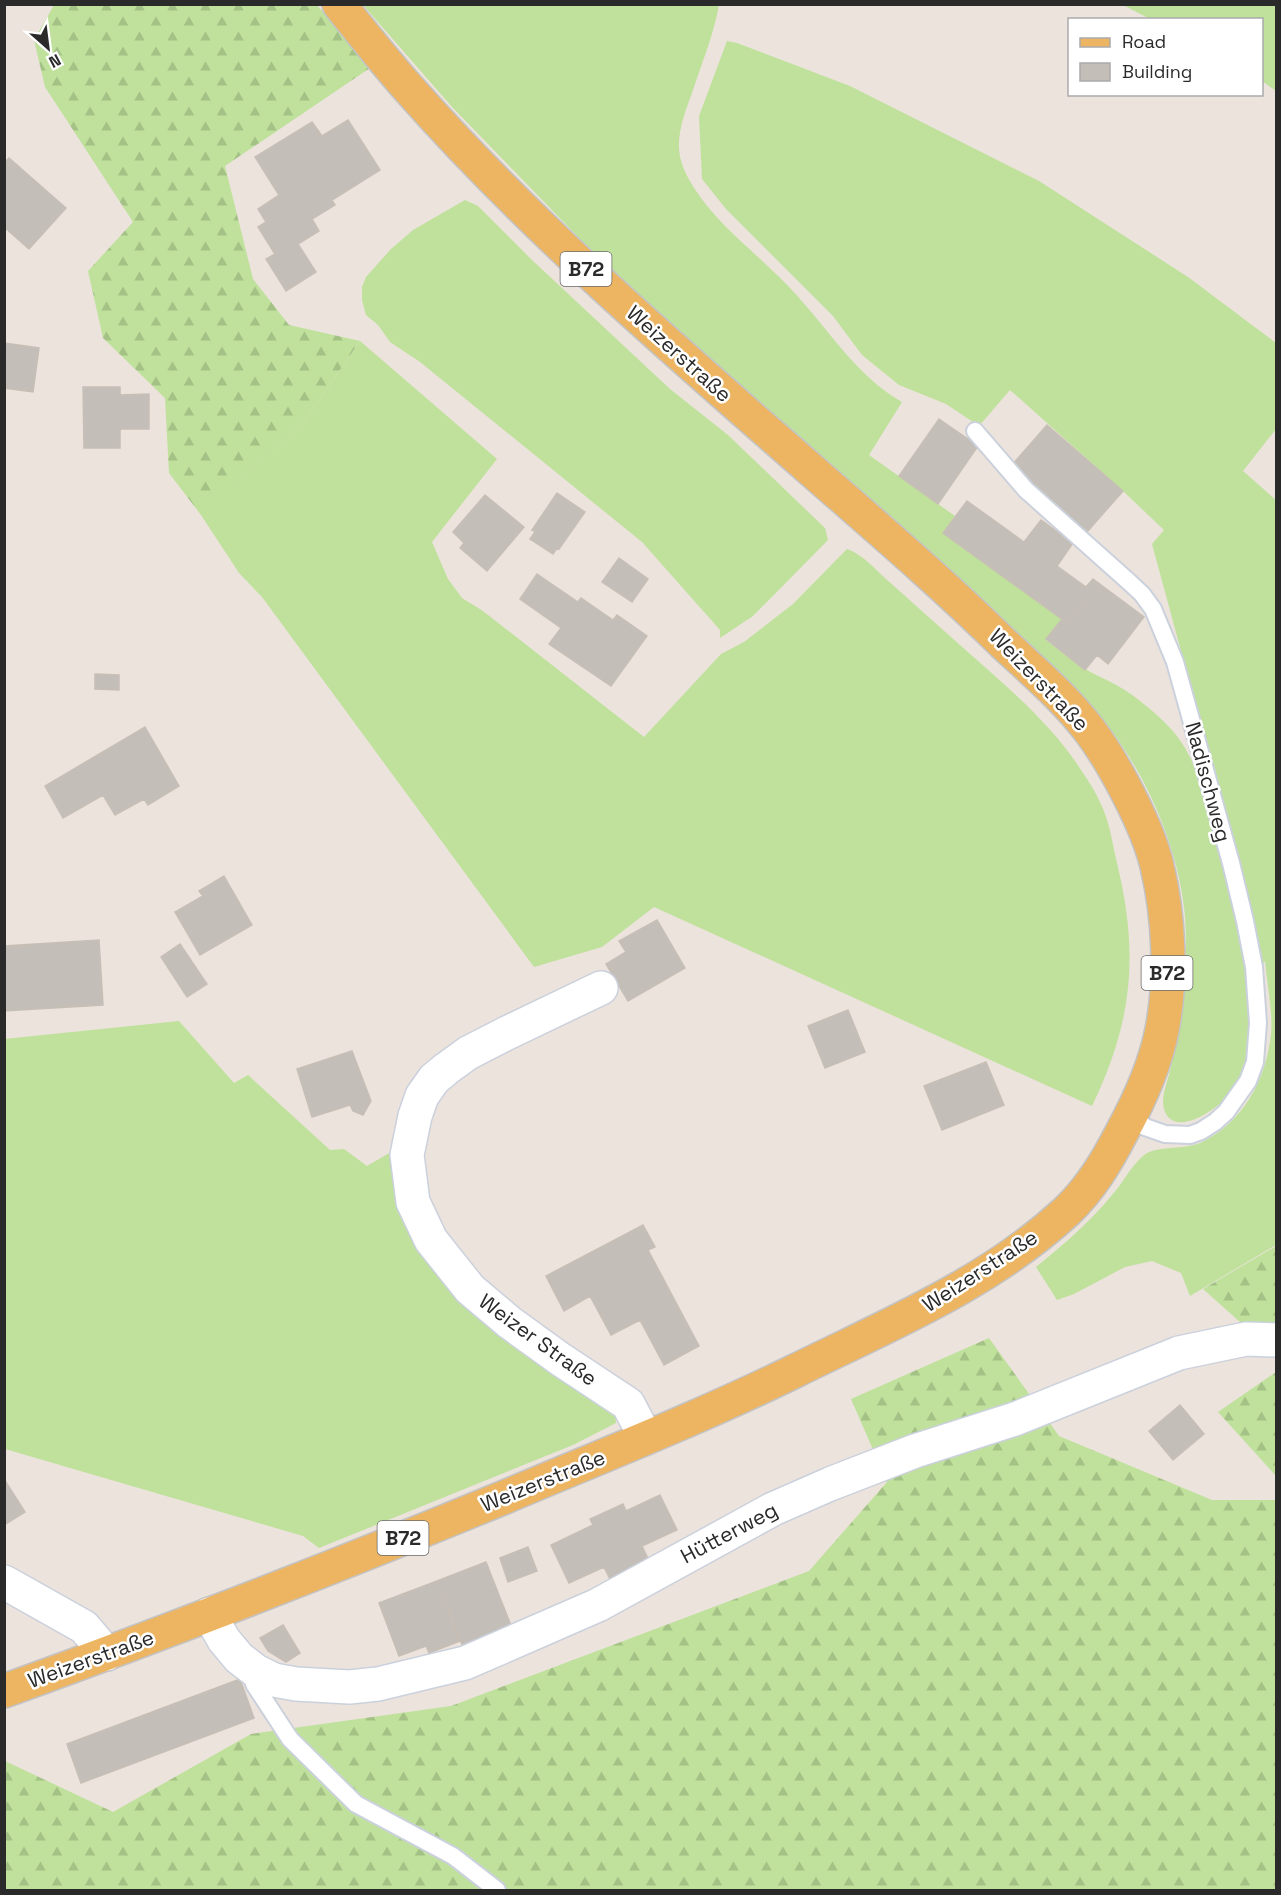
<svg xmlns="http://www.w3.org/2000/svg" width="1281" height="1895" font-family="'Space Grotesk',sans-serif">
<defs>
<pattern id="forest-firs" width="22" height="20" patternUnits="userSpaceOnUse" patternTransform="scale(1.5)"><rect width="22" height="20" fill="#bfe19b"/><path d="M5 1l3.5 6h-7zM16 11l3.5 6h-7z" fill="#a4c186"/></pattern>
</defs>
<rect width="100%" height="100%" fill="#ece3dd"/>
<path fill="#bfe19b" d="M363,5H719C714,33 703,60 694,87C687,108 678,127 679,149C680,167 691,184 701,198C726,232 762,258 791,289C828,328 855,375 902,402L869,455L955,516L943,533L1062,619L1046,640C1060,650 1073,662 1087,670C1097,676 1108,680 1118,686C1137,697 1156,713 1171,729C1199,760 1205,801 1216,839C1234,904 1255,974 1249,1042C1247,1059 1244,1076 1234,1090C1223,1105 1174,1142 1164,1109C1161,1099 1166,1085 1169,1075C1174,1051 1181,1027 1183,1002C1186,974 1187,945 1185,916C1178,839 1139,758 1087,700C1069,679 1046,660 1026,640L672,325L582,241L452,107Z
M1123,5H1276V91L1262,81V20L1150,19Z
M727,41L737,43L850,86L1039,181L1188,277L1276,343V429L1243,471L1276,500V1245L1190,1296L1181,1273L1152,1261L1125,1267L1074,1294L1057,1300L1036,1267C1063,1245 1090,1222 1112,1195C1123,1183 1131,1166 1143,1156C1155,1145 1184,1150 1200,1143C1243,1123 1266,1080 1271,1034C1273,1012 1267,984 1265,961L1261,966L1238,861L1152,544L1164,530L1123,491L1010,390L979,426L946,404L899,385L862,355L833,316L726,209L702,179L699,116Z
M465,200L478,206L532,260L670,389L728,435L825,528L828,540L753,616L720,638V630L642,542L420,362L390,342L378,325L366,315L362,300V287L366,277L391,249L413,230Z
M360,341L497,459L432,542L448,579L462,598L483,611L644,737L721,654L744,642L793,604L847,549C862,554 874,568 886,579C908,598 929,618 951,637C995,677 1049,719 1081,770C1090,783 1100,799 1105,814C1111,830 1113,847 1117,863C1139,954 1133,1021 1092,1106L654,907L602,947L534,967L262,597L239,573L201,515L303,423Z
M179,1021L234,1083L248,1075L330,1150L344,1149L367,1166L398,1148L402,1204L615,1413L616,1423L573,1445L319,1548L303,1536L5,1449L4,1039Z"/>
<path fill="url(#forest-firs)" d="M54,5H317L370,68L225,166L253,279L289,325L360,341L303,423L202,515H201L169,473L165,398L103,338L88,271L133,222L45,87L34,40Z
M1276,1246V1354L1203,1289Z
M989,1338L1059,1436L1212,1500H1276V1890H5V1761L113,1812L251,1734L451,1706L809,1571L887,1482L851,1399Z
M1276,1372V1476L1218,1412Z"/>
<path fill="#c4beb8" stroke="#c7bfb6" stroke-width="1.5" d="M348,120L380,170L332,200L335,205L312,219L319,231L298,244L316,272L286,291L266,259L275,254L258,227L266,222L258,209L279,195L255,157L312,122L322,136Z
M9,158L66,208L29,249L4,227V163Z
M4,343L39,348L33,392L4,388Z
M83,387H120V395L149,394V429H120V448H84Z
M939,419L978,446L938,504L899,476Z
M1047,425L1123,491L1087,532L1011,466Z
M557,493L585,512L559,549L557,548L553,554L530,539L535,532L532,530Z
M485,495L524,527L487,571L460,548L464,543L453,532Z
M967,501L1024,542L1041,520L1073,543L1057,566L1090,590L1083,608L1066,622L943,533Z
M619,558L648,579L632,602L602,582Z
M537,574L578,602L581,598L613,620L617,615L647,636L611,686L549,644L561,628L520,599Z
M1093,579L1144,617L1108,664L1097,655L1085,670L1046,639L1062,619L1066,622L1083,608L1090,590L1086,587Z
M95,674L119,675V690L95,689Z
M145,727L179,786L148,805L144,799L115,815L103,795L63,818L45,786Z
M224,876L252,925L200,955L175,912L203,896L199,891Z
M657,920L685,968L628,1001L606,964L626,952L619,941Z
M99,940L103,1005L4,1011V946Z
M180,944L207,984L187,997L161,957Z
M848,1010L865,1052L825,1068L808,1026Z
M352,1051L371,1101L363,1115L353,1111L350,1105L312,1117L297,1069Z
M986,1062L1004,1105L942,1130L924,1086Z
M643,1225L655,1247L648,1250L699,1346L664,1365L640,1320L611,1335L590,1296L564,1311L546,1276Z
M1180,1405L1204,1434L1173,1460L1149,1431Z
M4,1479L25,1512L4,1525Z
M660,1495L677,1530L642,1546L649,1561L610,1579L604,1567L569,1583L551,1545L593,1525L590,1519L623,1504L626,1511Z
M528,1547L537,1571L508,1582L500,1558Z
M486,1562L512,1628L463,1647L437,1581Z
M437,1581L460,1641L429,1653L426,1646L399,1656L379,1603Z
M283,1625L300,1653L286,1662L268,1651L260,1638Z
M240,1679L254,1718L81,1783L67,1744Z"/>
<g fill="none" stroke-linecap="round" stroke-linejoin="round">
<g stroke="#cbd1dc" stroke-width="20">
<path id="lane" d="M975,431L1026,490L1128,581L1142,594L1153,609L1175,662L1231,863L1245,921L1254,967L1258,1023L1255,1062L1248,1081L1226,1112L1215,1122L1201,1131L1190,1135L1165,1134L1145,1127L1132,1115
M256,1671L254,1684L290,1739L356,1804L453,1856L497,1890"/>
</g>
<g stroke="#cbd1dc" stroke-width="36">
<path id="street" d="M601,988L507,1033L468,1053L446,1069L434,1079L422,1096L415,1116L407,1155L413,1202L431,1240L470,1289L509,1322L560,1359L628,1404L646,1438
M4,1582L84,1627L107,1654
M209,1614L224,1640L239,1658L256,1671L274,1680L296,1684L349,1687L378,1684L465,1663L598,1605L773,1509L830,1484L915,1451L1015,1419L1179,1353L1246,1339L1276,1340"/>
</g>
<g stroke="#c3c3c3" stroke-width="36">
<path id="primary" d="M4,1691C173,1630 340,1565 505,1497C602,1456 701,1417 795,1371C890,1324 988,1284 1067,1211C1091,1188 1107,1161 1122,1132C1139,1101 1155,1066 1162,1030C1172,979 1169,916 1157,866C1148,827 1114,763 1090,731C1065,698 1033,671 1003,643C941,582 874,525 809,468C671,347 531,227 409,89C385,62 362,33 339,4"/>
</g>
<use href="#lane" stroke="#fff" stroke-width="16"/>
<use href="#street" stroke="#fff" stroke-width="33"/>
<use href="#primary" stroke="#edb561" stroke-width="33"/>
</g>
<g text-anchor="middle" stroke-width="5" stroke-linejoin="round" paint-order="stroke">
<g fill="#fff" stroke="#6a6a6a" stroke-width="1.5">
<rect x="560.5" y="252" width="51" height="34" rx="4.5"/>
<rect x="1141.5" y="956" width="51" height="34" rx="4.5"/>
<rect x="377.5" y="1521" width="51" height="34" rx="4.5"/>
</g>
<g font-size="20" font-weight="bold" fill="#2a2a2a">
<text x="586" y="276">B72</text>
<text x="1167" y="980">B72</text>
<text x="403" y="1545">B72</text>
</g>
<g font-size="21" fill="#2a2a2a" stroke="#fff">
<text transform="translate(679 354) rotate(42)" y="7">Weizerstraße</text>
<text transform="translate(1039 680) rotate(46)" y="7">Weizerstraße</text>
<text transform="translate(1208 782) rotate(75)" y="7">Nadischweg</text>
<text transform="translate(980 1271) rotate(-33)" y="7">Weizerstraße</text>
<text transform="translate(538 1340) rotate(36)" y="7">Weizer Straße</text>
<text transform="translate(543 1481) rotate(-22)" y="7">Weizerstraße</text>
<text transform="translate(729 1533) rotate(-28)" y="7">Hütterweg</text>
<text transform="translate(91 1659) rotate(-20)" y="7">Weizerstraße</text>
</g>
</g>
<rect width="1281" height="1895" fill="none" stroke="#2a2a2a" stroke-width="12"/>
<rect x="1068" y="18" width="195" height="78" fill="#ffffff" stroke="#aaaaaa" stroke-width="1.5"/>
<rect x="1080" y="38" width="30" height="9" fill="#edb561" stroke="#aaaaaa" stroke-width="1.5"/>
<text x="1122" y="48" font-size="18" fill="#2a2a2a">Road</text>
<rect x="1080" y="63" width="30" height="18" fill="#c4beb8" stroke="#aaaaaa" stroke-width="1.5"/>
<text x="1122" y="78" font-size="18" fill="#2a2a2a">Building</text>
<g transform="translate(48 48) rotate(152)" stroke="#ffffff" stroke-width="4.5" paint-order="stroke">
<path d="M0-4.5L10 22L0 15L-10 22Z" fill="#2a2a2a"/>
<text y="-9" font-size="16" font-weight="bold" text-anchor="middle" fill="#2a2a2a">N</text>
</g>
</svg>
